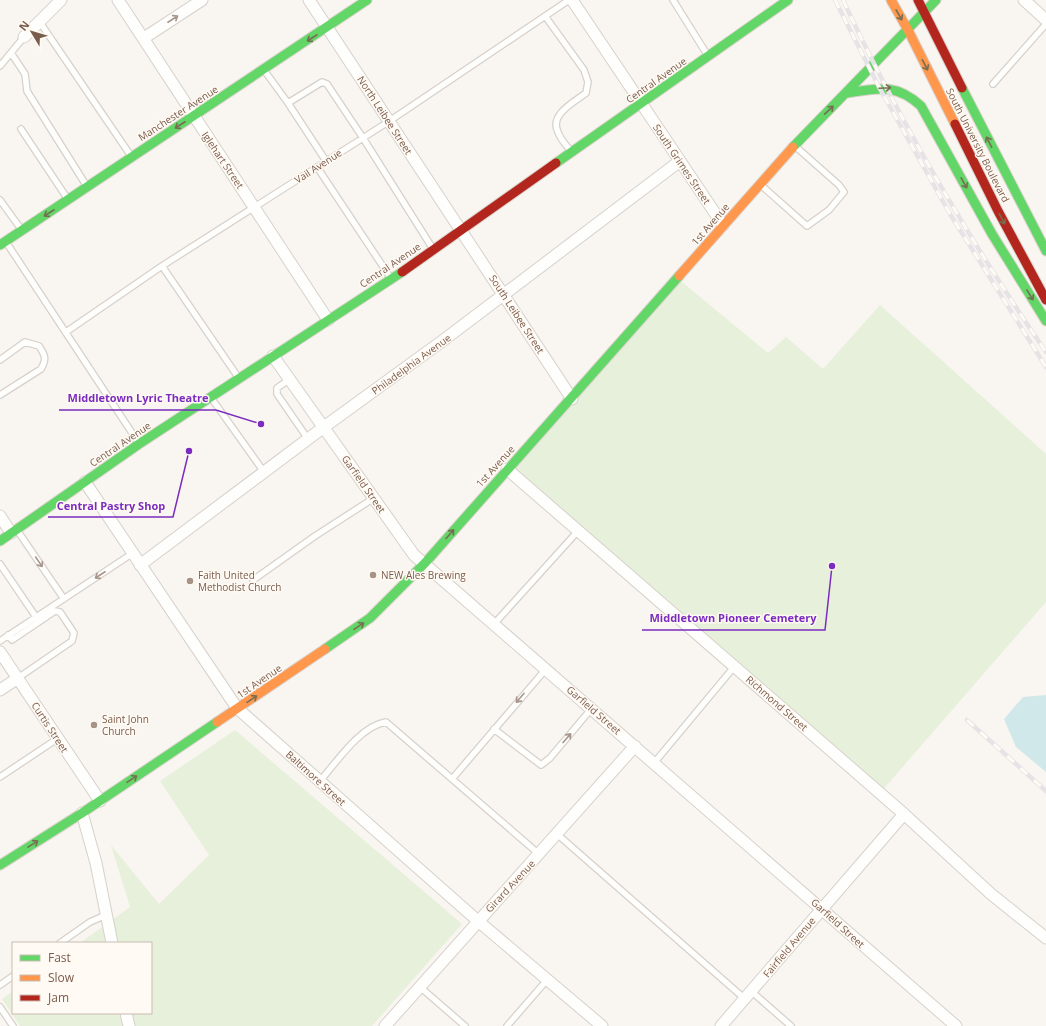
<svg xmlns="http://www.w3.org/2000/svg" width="1046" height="1026" font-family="'Open Sans',sans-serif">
<rect width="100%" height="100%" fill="#f9f5f0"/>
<path fill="#e7f0db" d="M677,278L768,353L786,337L823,369L880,305L1046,454V602L880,793L507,469Z
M235,730L462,924L372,1026H20L2,999L13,991V1013H151V943H80L130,907L111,845L159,904L209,855L160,781Z"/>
<path fill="#d0e8ea" d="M1046,695V772L1016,747L1004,719L1023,697Z"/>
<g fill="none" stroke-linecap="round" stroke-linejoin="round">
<g stroke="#d7d1cb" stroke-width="8">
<path id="lane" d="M673,0L708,56
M545,16L584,70L588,82L586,93C574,102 549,115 558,132C560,139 566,145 570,150
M39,21L131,156
M11,53L25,74L27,91L86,185
M0,66L24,37
M264,70L288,103
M993,84L1046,24
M21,129L67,198
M326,161L288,103L322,82L327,84L363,138L433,249
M317,167L390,277
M762,186L807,226L829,210L844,192L839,185L795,146
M0,200L21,229
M6,242L138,442
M162,266L238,377
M66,332L162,266L388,122L569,0
M0,360L25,342L39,346C45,355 47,359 41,369L0,395
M290,379L277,388V394L308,439
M212,399L264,472
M17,530L64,599
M0,564L38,620
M253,580L315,536L374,498
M494,624L578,531
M8,635L12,640L55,611L60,612L74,633L72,641L18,678
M0,641L133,553
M494,729L541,765L550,758L592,708
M654,763L734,667
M0,777L57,739
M452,779L546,669
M320,781C336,763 360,726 386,722L539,854
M557,834L745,999
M60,943L90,922L106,915
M0,985L13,976
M420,987L465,1026
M751,991L791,1026
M0,1007L13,1026
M507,1026L547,980"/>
</g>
<g stroke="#d7d1cb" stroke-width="13">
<path id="street" d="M118,0L328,320
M309,0L572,399
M572,0L723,225
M1024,0L1046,20
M24,37L61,0
M144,38L202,0
M273,356L414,555L956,1026
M507,469L904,814L991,894L1046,938
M85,482L237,708L478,921L602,1026
M0,516L11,533
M140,565L324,427L445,339L680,161
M0,652L100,801
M0,690L18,678
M82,813L96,863L112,943
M126,1013L129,1026
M385,1026L635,746
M721,1026L904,814"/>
</g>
<g stroke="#d9d2cb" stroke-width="11">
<path id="fast" d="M962,88L1046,251
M847,93C878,88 896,83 921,106L992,234L1046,321
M793,147L936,0
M556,163L788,0
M0,245L367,0
M0,541L139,444L402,272
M325,649L370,618L425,563L679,276
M0,865L82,813L217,722"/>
</g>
<g stroke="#d9d2cb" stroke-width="11">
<path id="slow" d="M891,0L908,30L955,124
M679,276L793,147
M217,722L325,649"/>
</g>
<g stroke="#d9d2cb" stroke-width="11">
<path id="jam" d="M918,0L962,88
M955,124L998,211L1046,300
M402,272L556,163"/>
</g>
<use href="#lane" stroke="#fefefd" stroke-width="5.5"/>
<use href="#street" stroke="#fefefd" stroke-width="11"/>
<use href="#fast" stroke="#63d668" stroke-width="9"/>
<use href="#slow" stroke="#ff974d" stroke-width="9"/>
<use href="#jam" stroke="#b3261e" stroke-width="9"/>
<g stroke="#e6e3e7" stroke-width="4.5">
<path id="rail" d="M835,0L880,89L950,214L1046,367
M843,0C900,122 970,241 1046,352
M967,720L1046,791"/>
</g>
<use href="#rail" stroke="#fffaf3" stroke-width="3" stroke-dasharray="9" stroke-linecap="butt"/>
</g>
<defs><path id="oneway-shaft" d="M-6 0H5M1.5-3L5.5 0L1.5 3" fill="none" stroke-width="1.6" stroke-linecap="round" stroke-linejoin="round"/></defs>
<g stroke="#776e51">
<use href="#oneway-shaft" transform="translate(899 15) rotate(61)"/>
<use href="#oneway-shaft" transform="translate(312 38) rotate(147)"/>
<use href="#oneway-shaft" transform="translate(925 65) rotate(63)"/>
<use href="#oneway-shaft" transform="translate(885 88) rotate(-3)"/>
<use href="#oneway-shaft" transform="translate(829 110) rotate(-43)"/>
<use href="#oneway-shaft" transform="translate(180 125) rotate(147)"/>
<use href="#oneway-shaft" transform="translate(989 142) rotate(-117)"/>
<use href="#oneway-shaft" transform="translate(964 183) rotate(61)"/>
<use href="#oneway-shaft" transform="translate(49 213) rotate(147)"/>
<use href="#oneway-shaft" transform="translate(1002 219) rotate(62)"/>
<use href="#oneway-shaft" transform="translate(1030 295) rotate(58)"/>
<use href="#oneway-shaft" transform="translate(450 534) rotate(-49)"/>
<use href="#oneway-shaft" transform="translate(359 626) rotate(-34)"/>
<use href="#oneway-shaft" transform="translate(252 699) rotate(-34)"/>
<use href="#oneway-shaft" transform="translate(132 779) rotate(-34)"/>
<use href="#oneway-shaft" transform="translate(33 844) rotate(-32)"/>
</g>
<g stroke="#a8958b">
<use href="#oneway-shaft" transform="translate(173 19) rotate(-33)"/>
<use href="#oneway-shaft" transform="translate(39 562) rotate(56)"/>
<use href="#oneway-shaft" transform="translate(100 575) rotate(147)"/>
<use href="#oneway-shaft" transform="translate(520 698) rotate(131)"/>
<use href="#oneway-shaft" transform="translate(567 738) rotate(-49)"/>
</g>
<g fill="#a69286" stroke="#fffaf3" stroke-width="1.5">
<circle cx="373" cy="575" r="4"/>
<circle cx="190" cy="581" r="4"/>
<circle cx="94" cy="725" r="4"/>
</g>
<g text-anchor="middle" stroke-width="3" stroke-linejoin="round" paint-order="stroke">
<g font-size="10" fill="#7a5c4d" stroke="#fffaf3">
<text transform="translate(656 80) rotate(-35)" y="4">Central Avenue</text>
<text transform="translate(178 113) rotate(-33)" y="4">Manchester Avenue</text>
<text transform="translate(385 115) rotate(57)" y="4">North Leibee Street</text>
<text transform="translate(978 145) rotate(63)" y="4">South University Boulevard</text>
<text transform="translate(223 160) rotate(56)" y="4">Iglehart Street</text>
<text transform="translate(682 164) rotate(56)" y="4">South Grimes Street</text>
<text transform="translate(318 166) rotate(-33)" y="4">Vail Avenue</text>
<text transform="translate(710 224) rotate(-49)" y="4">1st Avenue</text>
<text transform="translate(390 265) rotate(-34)" y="4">Central Avenue</text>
<text transform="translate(517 314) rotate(57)" y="4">South Leibee Street</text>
<text transform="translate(411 364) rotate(-36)" y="4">Philadelphia Avenue</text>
<text transform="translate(120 444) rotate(-34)" y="4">Central Avenue</text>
<text transform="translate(495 466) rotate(-48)" y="4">1st Avenue</text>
<text transform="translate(364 484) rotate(55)" y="4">Garfield Street</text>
<text transform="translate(259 681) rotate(-34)" y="4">1st Avenue</text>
<text transform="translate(777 703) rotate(41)" y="4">Richmond Street</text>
<text transform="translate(594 710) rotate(41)" y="4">Garfield Street</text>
<text transform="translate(50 727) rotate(57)" y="4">Curtis Street</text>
<text transform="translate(316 778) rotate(42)" y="4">Baltimore Street</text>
<text transform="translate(510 886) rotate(-47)" y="4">Girard Avenue</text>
<text transform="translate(838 923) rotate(42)" y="4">Garfield Street</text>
<text transform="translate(789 947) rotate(-50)" y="4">Fairfield Avenue</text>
</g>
<g font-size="10" fill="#7a5c4d" stroke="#fffaf3" text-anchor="start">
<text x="198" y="579">Faith United<tspan x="198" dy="12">Methodist Church</tspan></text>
<text x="381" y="579">NEW Ales Brewing</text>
<text x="102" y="723">Saint John<tspan x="102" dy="12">Church</tspan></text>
</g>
</g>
<path fill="none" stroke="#7b2cbf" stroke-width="1.5" d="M261 424L216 410H59M189 451L173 517H48M832 566L825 630H642"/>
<g fill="#7b2cbf" stroke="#fffaf3" stroke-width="1.5">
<circle cx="261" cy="424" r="4"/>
<circle cx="189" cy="451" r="4"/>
<circle cx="832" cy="566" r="4"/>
</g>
<g font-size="11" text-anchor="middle" font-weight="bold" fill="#7b2cbf" stroke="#fffaf3" stroke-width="3" stroke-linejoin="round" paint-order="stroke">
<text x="138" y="402">Middletown Lyric Theatre</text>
<text x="111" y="510">Central Pastry Shop</text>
<text x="733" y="622">Middletown Pioneer Cemetery</text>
</g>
<rect x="12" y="942" width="140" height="72" fill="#fffaf3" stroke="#cabbb1"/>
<rect x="20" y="955" width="20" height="6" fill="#63d668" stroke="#cabbb1"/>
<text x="48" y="962" font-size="12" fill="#7a5c4d">Fast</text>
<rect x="20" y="975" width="20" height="6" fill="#ff974d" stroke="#cabbb1"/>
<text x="48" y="982" font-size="12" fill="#7a5c4d">Slow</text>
<rect x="20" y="995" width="20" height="6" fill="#b3261e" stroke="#cabbb1"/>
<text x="48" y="1002" font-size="12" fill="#7a5c4d">Jam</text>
<g transform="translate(32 32) rotate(308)" stroke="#fffaf3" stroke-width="3" paint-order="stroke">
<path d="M0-3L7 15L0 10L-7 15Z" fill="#7a5c4d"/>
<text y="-6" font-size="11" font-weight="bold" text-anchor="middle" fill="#7a5c4d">N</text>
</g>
</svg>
